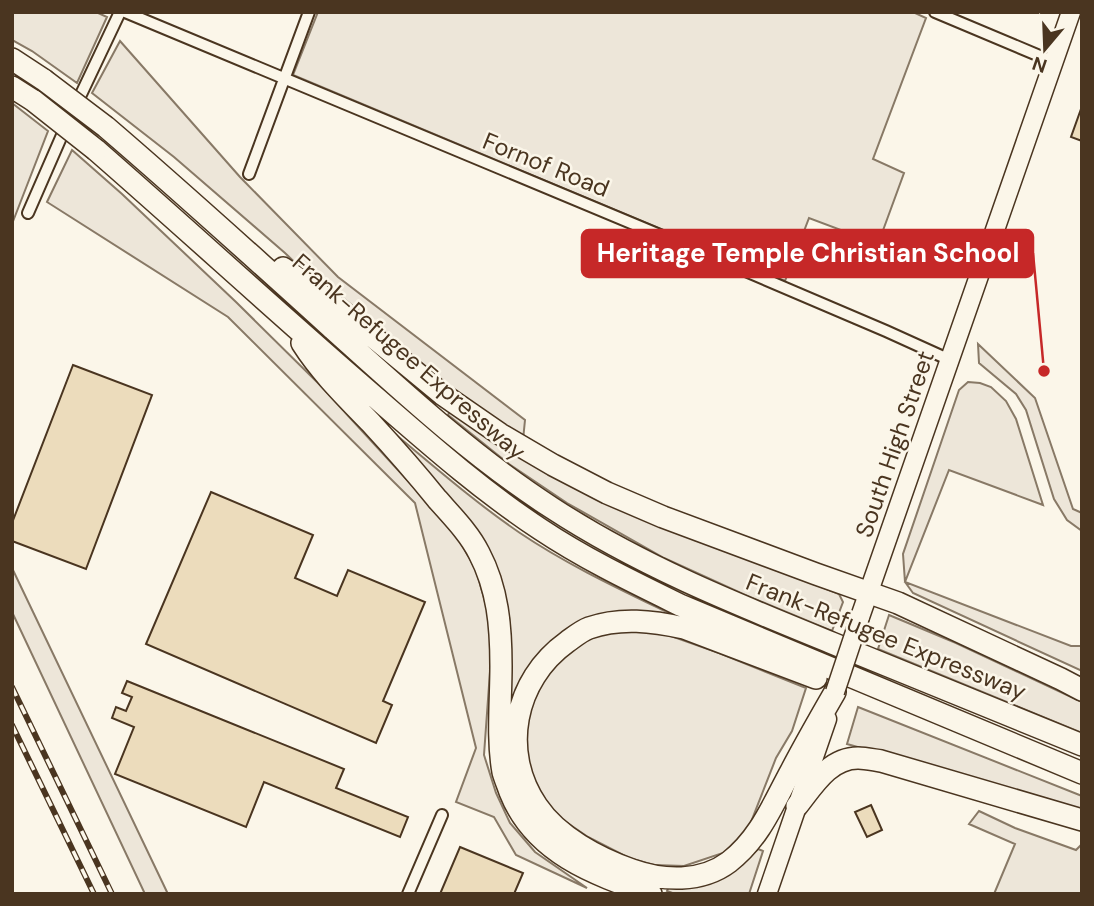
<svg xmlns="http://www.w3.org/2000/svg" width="1094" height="906" font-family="'DM Sans',sans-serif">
<rect width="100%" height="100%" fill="#fbf6e9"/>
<path fill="#ede6d9" stroke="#887966" stroke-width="2" d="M12,12H96L107,17L77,83L32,51L12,40Z
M318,12H913L926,18L873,159L904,173L878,244L809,218L785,281L293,75Z
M120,41L240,177L338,277L525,420L523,440L446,391L328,294L285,253L174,157L92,93Z
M12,103L48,131L12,224Z
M72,150L122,194L236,302L318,383L454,531L476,570L493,630L484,755L496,793L510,823L535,852L587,888L516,855L494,817L456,802L476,748L415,503L228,317L47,202Z
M978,344L1035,398L1073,509L1082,513V531L1067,520L1054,499L1026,410L1016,394L979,363Z
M968,382L980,383L991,387L1006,401L1016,419L1043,505L949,470L905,582L1071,646H1082V671L913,593L905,582L903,554L959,390Z
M451,409L668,526L839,594L843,602L832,631L743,594L664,558L567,503L509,464L448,415Z
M395,434C436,468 476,503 520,533C572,568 630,594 685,621L602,618L510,712L511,651L509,616L494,568Z
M12,568L167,892L168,894H145L12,612Z
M889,615L956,643L1082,702V733L878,649Z
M637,629L671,636L719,653L806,688L792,731L776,758L749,827L732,850L684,866L654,865L629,858L588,837L553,813L534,785L524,755L528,705L553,662L581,642L609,632Z
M858,707L1082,796V810L847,744Z
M979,811L1015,828L1076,850L1082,844V894H994L1015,844L969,824Z
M758,849L763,851L749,894H675L667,891L669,886C707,878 729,878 758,849Z"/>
<path fill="#ecdcbc" stroke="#4a3520" stroke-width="2" d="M1081,109H1082V141L1071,137Z
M73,365L152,395L86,569L12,541V523Z
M211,492L313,535L295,578L337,596L348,570L425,602L383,701L392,705L376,743L146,644Z
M127,681L344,769L336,788L408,817L400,837L264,782L246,827L115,774L134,727L112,718L116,707L126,711L132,697L122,693Z
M871,805L882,830L867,837L855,812Z
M460,847L523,873L514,894H440Z"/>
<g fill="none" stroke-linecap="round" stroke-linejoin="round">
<g stroke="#4a3520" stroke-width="14">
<path id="minor" d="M125,12L715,258L886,331L950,360
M935,12L1054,62
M76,105L120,12
M249,174L309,12
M28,213L66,126
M408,894L442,815"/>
</g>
<g stroke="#4a3520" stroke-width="21">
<path id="primary" d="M860,617L1071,12
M767,894L827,719"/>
</g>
<g stroke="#4a3520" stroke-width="24">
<path id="motorway" d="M12,59L44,80
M12,87L34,101
M106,127C183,193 259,262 334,330C404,393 473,457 552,508C639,565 736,604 832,643C915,677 998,711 1082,745
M96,150C190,232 281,316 375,397C428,443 481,490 540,529C585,559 633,582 680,605L1082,773
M283,268L327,299L442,394L500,434L553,465L607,493L663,517L816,574L898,603L1061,679L1082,690
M302,343C321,373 346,397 371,423C394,448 416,473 437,499C452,516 469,533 479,553C498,589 501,627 501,666C501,701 497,738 503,772C505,779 508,786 510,792C534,853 593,874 651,894
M816,678L684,628C653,621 620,617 589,628C581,631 574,637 567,642C514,680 500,752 537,806C558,837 598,858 632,870C663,881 701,883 729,862C760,838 773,804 791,771C805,744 820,718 835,692
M797,806C813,786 829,758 858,758C865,758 874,760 881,761L1082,820"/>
</g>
<use href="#minor" stroke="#fbf6e9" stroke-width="10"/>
<use href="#primary" stroke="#fbf6e9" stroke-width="18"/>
<use href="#motorway" stroke="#fbf6e9" stroke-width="21"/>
<g stroke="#4a3520" stroke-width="6">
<path id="rail" d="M12,687L112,894
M12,725L94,894"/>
</g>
<use href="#rail" stroke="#fbf6e9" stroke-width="3.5" stroke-dasharray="10" stroke-linecap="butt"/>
<g stroke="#4a3520" stroke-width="21" stroke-linecap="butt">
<path id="primary-bridge" d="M835,692L860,617"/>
</g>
<g stroke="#4a3520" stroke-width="24" stroke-linecap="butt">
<path id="motorway-bridge" d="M44,80L106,127
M34,101L96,150"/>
</g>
<use href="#primary-bridge" stroke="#fbf6e9" stroke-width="18"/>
<use href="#motorway-bridge" stroke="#fbf6e9" stroke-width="21"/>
</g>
<g text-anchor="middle" stroke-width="5" stroke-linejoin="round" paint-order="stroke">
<g font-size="24" fill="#4a3520" stroke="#fbf6e9">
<text transform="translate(546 165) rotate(22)" y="8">Fornof Road</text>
<text transform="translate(409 357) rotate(41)" y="8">Frank-Refugee Expressway</text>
<text transform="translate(895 444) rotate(-71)" y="8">South High Street</text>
<text transform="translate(886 637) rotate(22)" y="8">Frank-Refugee Expressway</text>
</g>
</g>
<path fill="none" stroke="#c62828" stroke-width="2.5" d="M1044 371L1033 253"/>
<circle fill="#c62828" stroke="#fbf6e9" stroke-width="2.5" cx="1044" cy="371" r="7"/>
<rect fill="#c62828" stroke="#c62828" stroke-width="2.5" x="582" y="230" width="451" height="47" rx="7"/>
<g font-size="26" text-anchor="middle" font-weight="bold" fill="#fff">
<text x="808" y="262">Heritage Temple Christian School</text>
</g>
<rect width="1094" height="906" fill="none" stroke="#4a3520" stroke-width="28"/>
<g transform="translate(1045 49) rotate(199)" stroke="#fbf6e9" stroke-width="5" paint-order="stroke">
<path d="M0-5L12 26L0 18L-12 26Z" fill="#4a3520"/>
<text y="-10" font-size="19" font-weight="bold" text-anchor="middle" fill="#4a3520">N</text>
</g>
</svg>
